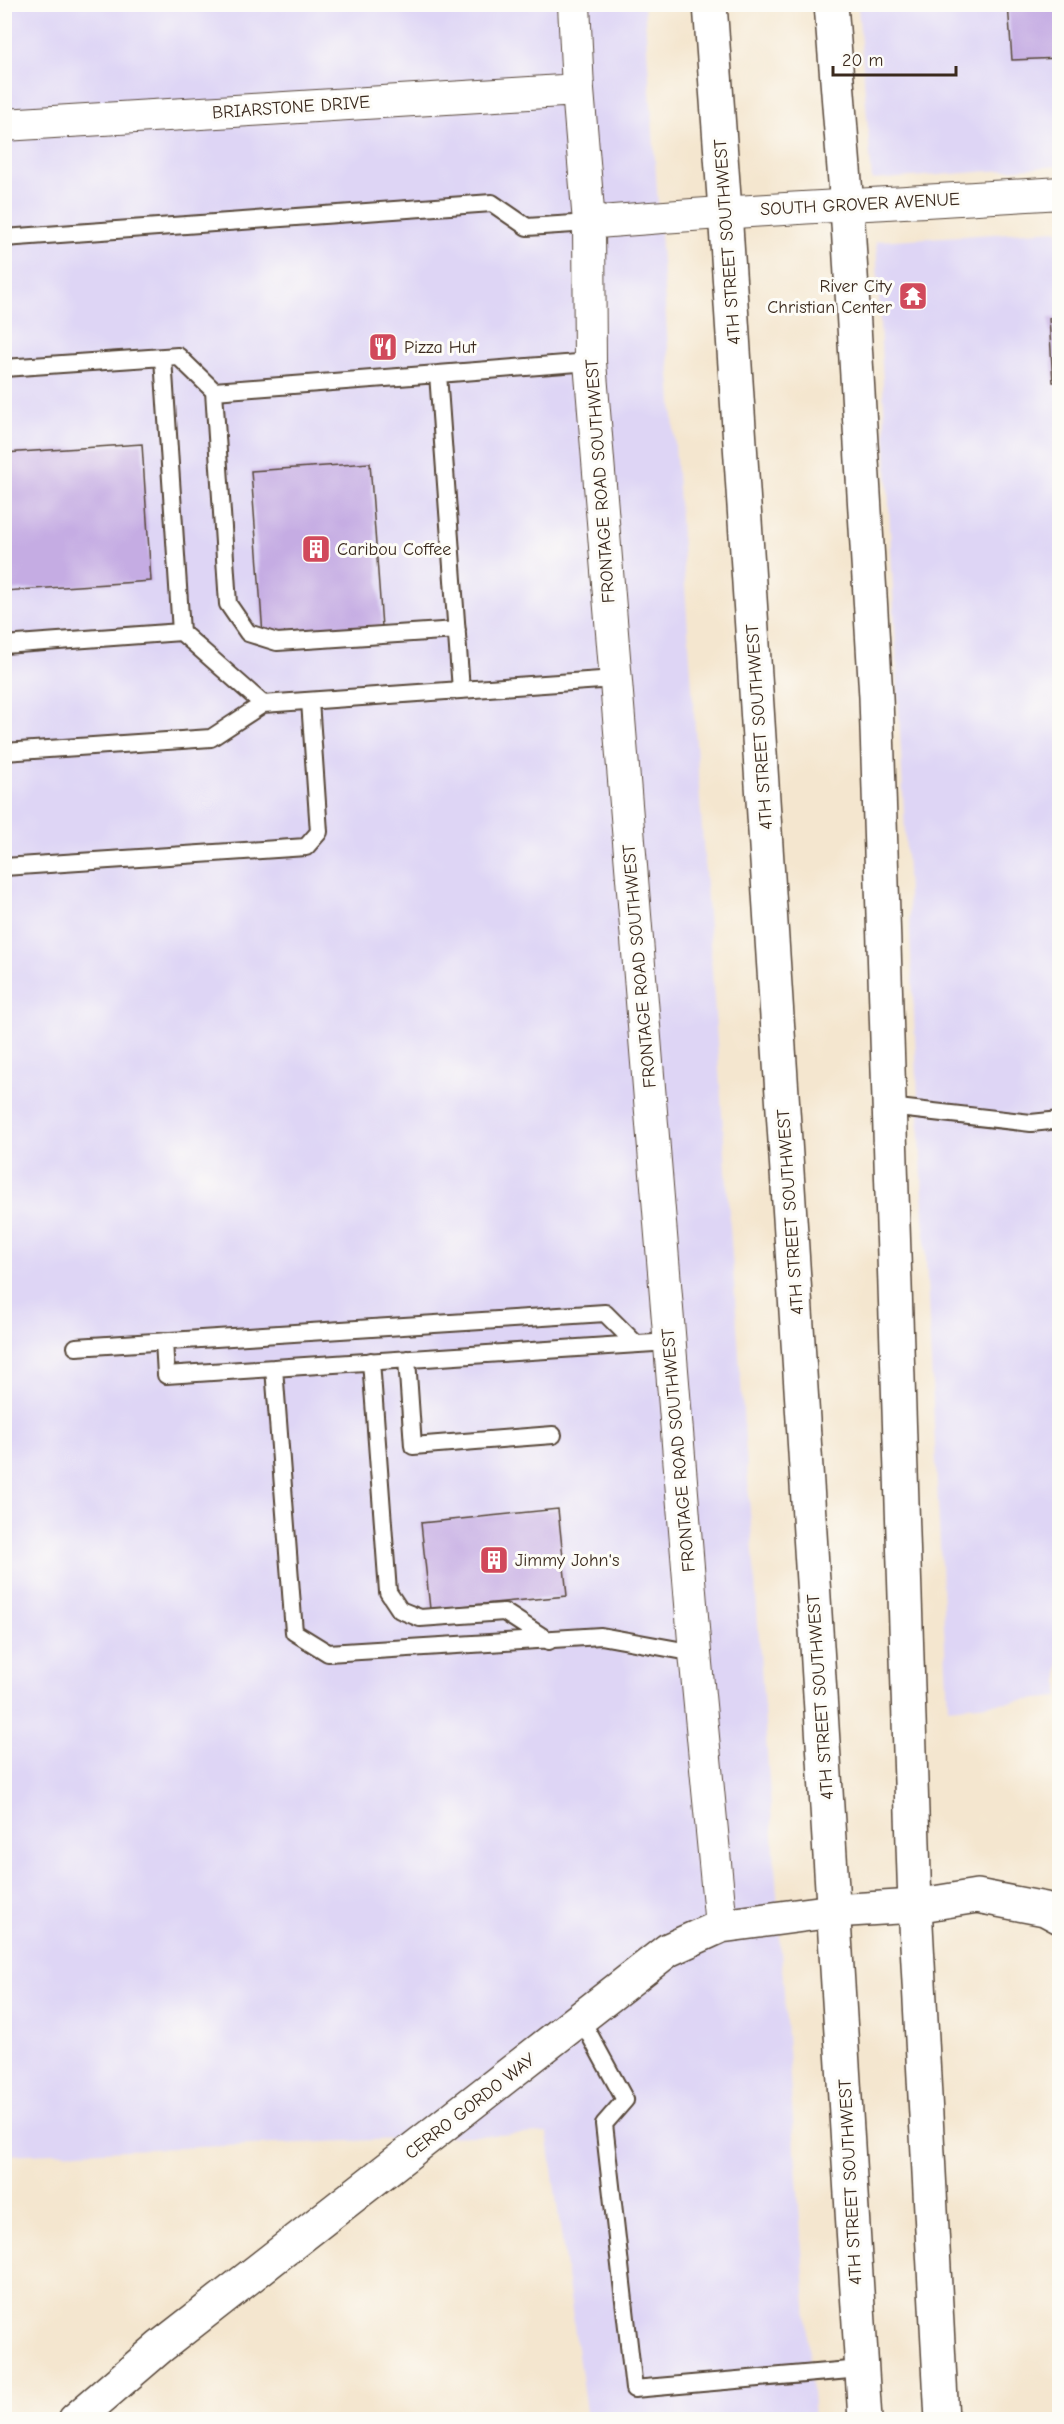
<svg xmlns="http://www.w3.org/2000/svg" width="1064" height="2424" font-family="'Comic Neue',sans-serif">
<rect width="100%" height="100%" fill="#fdfcf7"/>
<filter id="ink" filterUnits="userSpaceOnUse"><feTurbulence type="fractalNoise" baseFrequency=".0167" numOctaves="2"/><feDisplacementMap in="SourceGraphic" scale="12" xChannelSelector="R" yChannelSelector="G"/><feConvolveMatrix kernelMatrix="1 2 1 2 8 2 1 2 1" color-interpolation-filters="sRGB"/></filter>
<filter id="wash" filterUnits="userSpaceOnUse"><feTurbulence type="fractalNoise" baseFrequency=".008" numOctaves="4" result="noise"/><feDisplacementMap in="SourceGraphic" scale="24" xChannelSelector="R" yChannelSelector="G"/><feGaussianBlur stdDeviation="1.35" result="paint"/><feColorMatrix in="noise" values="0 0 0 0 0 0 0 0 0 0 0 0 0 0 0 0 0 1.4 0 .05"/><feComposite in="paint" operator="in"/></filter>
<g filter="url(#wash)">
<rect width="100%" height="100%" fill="#f4e6cf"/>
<path fill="#ded5f5" d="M4,5H644L814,2419H587L547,2133L5,2155Z
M858,5H1059V166L872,180Z
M1059,230V1697L948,1708L876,241Z"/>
<g id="blocks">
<path fill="#c5ace3" d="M1008,4H1060V58L1012,60Z
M1060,317V382H1053L1049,318Z
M142,444L151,581L4,591V453Z
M370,463L382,627L263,635L251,471Z
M558,1509L567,1596L430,1609L421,1523Z"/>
</g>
</g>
<g filter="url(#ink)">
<use href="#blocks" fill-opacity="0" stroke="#574639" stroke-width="1.5"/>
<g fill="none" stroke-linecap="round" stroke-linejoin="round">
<g stroke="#574639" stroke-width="20">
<path id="service" d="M4,238L492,203L527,227L589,223
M163,358L181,632L263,704
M4,368L178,356L214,391L228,604L248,633L277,642L457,630
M214,391L438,374
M4,645L181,632
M461,690L438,374L590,362
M4,752L211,738L263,704L615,679
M4,867L306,847L319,832L310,701
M889,1107L1031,1123L1060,1120
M164,1341L166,1375L669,1342
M76,1347L605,1313L636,1344
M407,1359L413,1446L553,1435
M371,1361L388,1592L400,1610L420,1618L504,1612L549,1641
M274,1368L294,1632L328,1653L601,1636L695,1653
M581,2019L625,2100L604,2124L634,2389L861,2369"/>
</g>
<g stroke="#574639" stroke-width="34">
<path id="minor" d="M574,4L578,90L589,223L590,362L695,1653L721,1926
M4,125L578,90
M589,223C746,209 903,203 1060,193"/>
</g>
<g stroke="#574639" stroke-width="36">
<path id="tertiary" d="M75,2420L160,2347L668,1950L721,1926L833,1911L915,1906L977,1896L1045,1909L1060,1917"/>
</g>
<g stroke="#574639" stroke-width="36">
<path id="primary" d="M710,4L725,211L802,1404L865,2420
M831,4L847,207L876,697L915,1906L942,2420"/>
</g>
<use href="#service" stroke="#fff" stroke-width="16"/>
<use href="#minor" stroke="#fff" stroke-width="32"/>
<use href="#tertiary" stroke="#fff" stroke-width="33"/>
<use href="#primary" stroke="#fff" stroke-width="33"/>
</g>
</g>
<defs>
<g id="temple-square" transform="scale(1.5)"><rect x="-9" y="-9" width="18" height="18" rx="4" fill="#d1495b" stroke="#fdfcf7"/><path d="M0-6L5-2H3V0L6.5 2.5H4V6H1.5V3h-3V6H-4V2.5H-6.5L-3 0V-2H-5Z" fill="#fff"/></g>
<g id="restaurant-square" transform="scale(1.5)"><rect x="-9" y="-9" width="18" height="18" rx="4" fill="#d1495b" stroke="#fdfcf7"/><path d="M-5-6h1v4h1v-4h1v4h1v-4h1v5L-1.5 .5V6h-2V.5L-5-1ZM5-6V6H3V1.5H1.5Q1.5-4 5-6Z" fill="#fff"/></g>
<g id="building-square" transform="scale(1.5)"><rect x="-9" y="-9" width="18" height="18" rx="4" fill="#d1495b" stroke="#fdfcf7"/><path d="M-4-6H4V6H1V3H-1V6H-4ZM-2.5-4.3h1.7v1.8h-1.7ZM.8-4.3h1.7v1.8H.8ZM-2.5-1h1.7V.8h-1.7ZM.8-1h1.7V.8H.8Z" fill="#fff"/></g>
</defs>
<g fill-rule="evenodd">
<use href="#temple-square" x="913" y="296"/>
<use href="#restaurant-square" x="383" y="347"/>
<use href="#building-square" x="316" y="549"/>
<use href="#building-square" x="494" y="1560"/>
</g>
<g text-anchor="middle" stroke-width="6" stroke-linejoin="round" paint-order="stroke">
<g font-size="18" fill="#3b2a1e" stroke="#fdfcf7">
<text transform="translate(291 107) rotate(-4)" y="6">BRIARSTONE DRIVE</text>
<text transform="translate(860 204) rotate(-3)" y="6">SOUTH GROVER AVENUE</text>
<text transform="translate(727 242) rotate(-94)" y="6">4TH STREET SOUTHWEST</text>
<text transform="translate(600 481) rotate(-94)" y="6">FRONTAGE ROAD SOUTHWEST</text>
<text transform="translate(759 727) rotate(-94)" y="6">4TH STREET SOUTHWEST</text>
<text transform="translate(639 966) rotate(-95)" y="6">FRONTAGE ROAD SOUTHWEST</text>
<text transform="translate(790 1212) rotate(-94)" y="6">4TH STREET SOUTHWEST</text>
<text transform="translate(678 1450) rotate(-95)" y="6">FRONTAGE ROAD SOUTHWEST</text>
<text transform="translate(820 1697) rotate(-94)" y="6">4TH STREET SOUTHWEST</text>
<text transform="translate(470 2106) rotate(-38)" y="6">CERRO GORDO WAY</text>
<text transform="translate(850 2182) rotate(-93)" y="6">4TH STREET SOUTHWEST</text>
</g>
<g font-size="18" fill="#3b2a1e" stroke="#fdfcf7" text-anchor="start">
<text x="892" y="292" text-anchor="end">River City<tspan x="892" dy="21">Christian Center</tspan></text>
<text x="404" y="353">Pizza Hut</text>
<text x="337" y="555">Caribou Coffee</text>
<text x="515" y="1566">Jimmy John's</text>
</g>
</g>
<rect width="1064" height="2424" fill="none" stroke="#fdfcf7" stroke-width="24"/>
<path d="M833 66v9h123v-9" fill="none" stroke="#3b2a1e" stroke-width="3"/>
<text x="842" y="66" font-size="18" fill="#3b2a1e" stroke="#fdfcf7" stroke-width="4.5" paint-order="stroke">20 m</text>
</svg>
